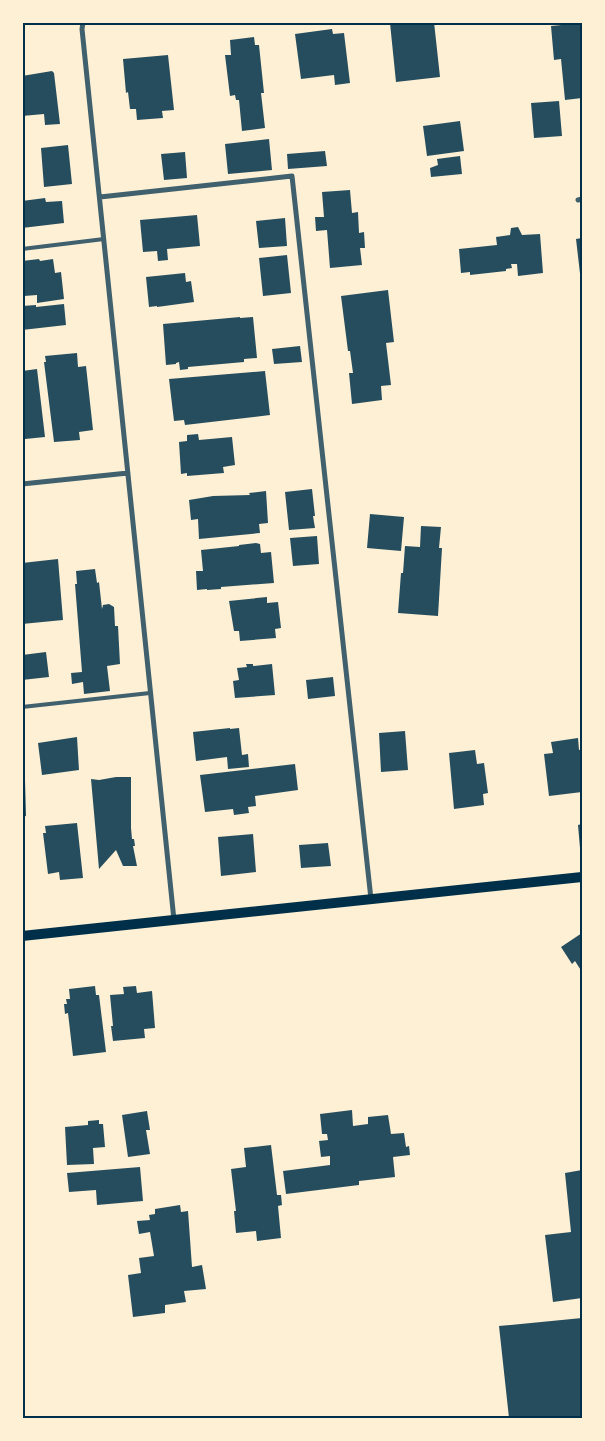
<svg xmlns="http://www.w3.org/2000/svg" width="605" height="1441" font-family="Karla,sans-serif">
<rect width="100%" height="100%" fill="#fdf0d5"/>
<path fill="#264d5e" d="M398,22H434L440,77L396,82L390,23Z
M582,23V98L565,100L561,59L554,60L551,26Z
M332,29L333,34L344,33L350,83L335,85L334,75L301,79L295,34Z
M254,37L255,45H259L264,93H261L265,128L242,131L239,100H236L235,95L230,96L225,55H231L230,40Z
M168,55L174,110L162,111L163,118L137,120L136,109H130L128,92L126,93L123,59Z
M52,71L54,73L60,124L45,125L44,114L22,116V76Z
M559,101L562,136L534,138L531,103Z
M460,121L464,151L427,156L423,126Z
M269,139L272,170L228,174L225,144Z
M68,145L72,184L44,187L41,148Z
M325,151L327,166L288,169L287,154Z
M185,152L187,178L164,180L161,154Z
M460,156L462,174L431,177L430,168L438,165L437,159Z
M350,190L352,213L358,212L359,233L364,232L365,248H360L362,265L330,268L327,230L316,231L315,217H324L322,192Z
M45,198L46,202L62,201L64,223L22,228V201Z
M197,215L200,246L167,249L168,260L158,261L157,251L143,252L140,220Z
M285,218L287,246L259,248L256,221Z
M518,227L522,235L540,234L543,273L518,276L517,264H511L512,268L506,269V271L470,275V272L461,273L459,249L497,245L496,237L510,235L511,228Z
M582,238V282H581L576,239Z
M287,255L291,293L263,296L259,258Z
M39,259L40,261L53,259L55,273L61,272L64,299L37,303V295L24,296L22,261Z
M185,273L186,282L191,281L194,302L157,307V306L149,307L146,277Z
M388,290L394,342L386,343L391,385L381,386L382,400L352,404L349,373H353L350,351H348L341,296Z
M64,304L66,325L22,330V306L36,305V307Z
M240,317V318L253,317L257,358L244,359V362L188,367V369L180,370L179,362L176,363V364L166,365L163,324Z
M300,346L302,362L274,364L272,349Z
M77,353L78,367L86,366L93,430L79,432L80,440L54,442L44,362H46L45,356Z
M37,369L45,437L25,439L22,419V371Z
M265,371L270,415L185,425L184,420L174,421L169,379Z
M198,434L199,440L232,437L235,465L223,467L224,473L187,476V473L181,474L179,442L187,441V435Z
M312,489L315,516H313L315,528L289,530L285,492Z
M266,491L268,523L259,524L260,533L199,539L198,519L191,520L189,500L213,496L250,495L249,493Z
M370,514L404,517L401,551L367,548Z
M421,526L441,527L439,548H442L438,616L398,613L401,573H403L405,546L420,547Z
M317,536L319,564L293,566L290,538Z
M256,543L260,544L261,553L271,552L274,583L221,587V589L207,590V589L197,590L196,571H203L201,550L239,546V545Z
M58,559L63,620L22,624V563Z
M95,569L97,583L99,582L102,609L103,605L109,604L114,607L115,626H118L120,664L107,666L110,691L84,694L83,682L72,684L71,673L82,672L75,584H77L76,571Z
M267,597V603L278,602L281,628L275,629L276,638L240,641L239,631H234L229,601Z
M46,652L49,677L22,680V655Z
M246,664H253V666L272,664L275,695L235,698L233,681L239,680L237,668L247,667Z
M333,677L335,696L308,699L306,680Z
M230,728V729L239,728L242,755L248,754L249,767L228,769L227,757L196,761L193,732Z
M405,731L408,770L381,772L379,733Z
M77,737L79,770L42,775L38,743Z
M578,738L579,750L582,749V792L549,796L544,754L553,753L551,742Z
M475,750L477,764L484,763L488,793L483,794L484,805L454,809L449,753Z
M295,764L298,790L255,796L256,806L248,807L249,813L234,815L233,809L205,812L200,775Z
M116,777H131V828L132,839H134L135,846H133L137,866H123L116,850L99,869L91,779L99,780Z
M25,780L26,816L22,817V781Z
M77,823L83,878L60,880L59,872L48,874L43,833H46L45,826Z
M582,824V847L580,848L578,825Z
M253,834L256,872L221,876L218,837Z
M328,843L331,866L301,868L299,845Z
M582,933V972L575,961L572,964L561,947Z
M95,986L96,995H99L106,1052L73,1056L68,1013L65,1014L64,1004H67L66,999H70L69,989Z
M136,986L137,993L152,991L155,1028L144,1029L145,1038L113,1041L111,1026H113L110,995L124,994L123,987Z
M352,1110L353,1126L368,1124V1117L388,1115L391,1134L404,1133L406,1147L409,1146L410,1155L393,1157L395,1177L359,1181V1185L286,1194L283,1171L330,1165V1156L321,1157L319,1141L328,1140L327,1134H322L320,1114Z
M147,1111L150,1130H146L150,1154L128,1157L122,1115Z
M99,1120V1124H103L105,1147L93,1148L94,1164L67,1165L65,1127L88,1125V1121Z
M271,1145L277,1195H281L282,1205L278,1206L281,1238L257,1241L256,1231L236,1233L234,1211H236L231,1169L246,1167L244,1148Z
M140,1167L143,1201L97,1205L96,1190L69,1192L67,1173Z
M582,1170V1298L553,1302L545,1235L571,1232L565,1173Z
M180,1205L181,1212L188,1211L192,1267L202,1265L206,1289L184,1291L186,1302L165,1305V1313L133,1317L128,1275L141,1273L139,1258L154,1256L150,1232L139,1234L137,1221L150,1220L149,1215L155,1214V1209Z
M582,1318V1418H509L499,1326Z"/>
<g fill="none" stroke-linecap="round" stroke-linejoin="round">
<path stroke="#3f606c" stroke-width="4" d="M22,249L104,239
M22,707L150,693"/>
<path stroke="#3f606c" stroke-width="5" d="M83,22L82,29L174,920
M100,197L292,176L371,899
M578,200L582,199
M22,484L128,473"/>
<path stroke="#003049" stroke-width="10" d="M22,936L582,877"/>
</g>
<rect width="605" height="1441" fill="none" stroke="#fdf0d5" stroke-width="48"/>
<rect x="24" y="24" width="557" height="1393" fill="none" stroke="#003049" stroke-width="2"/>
</svg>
